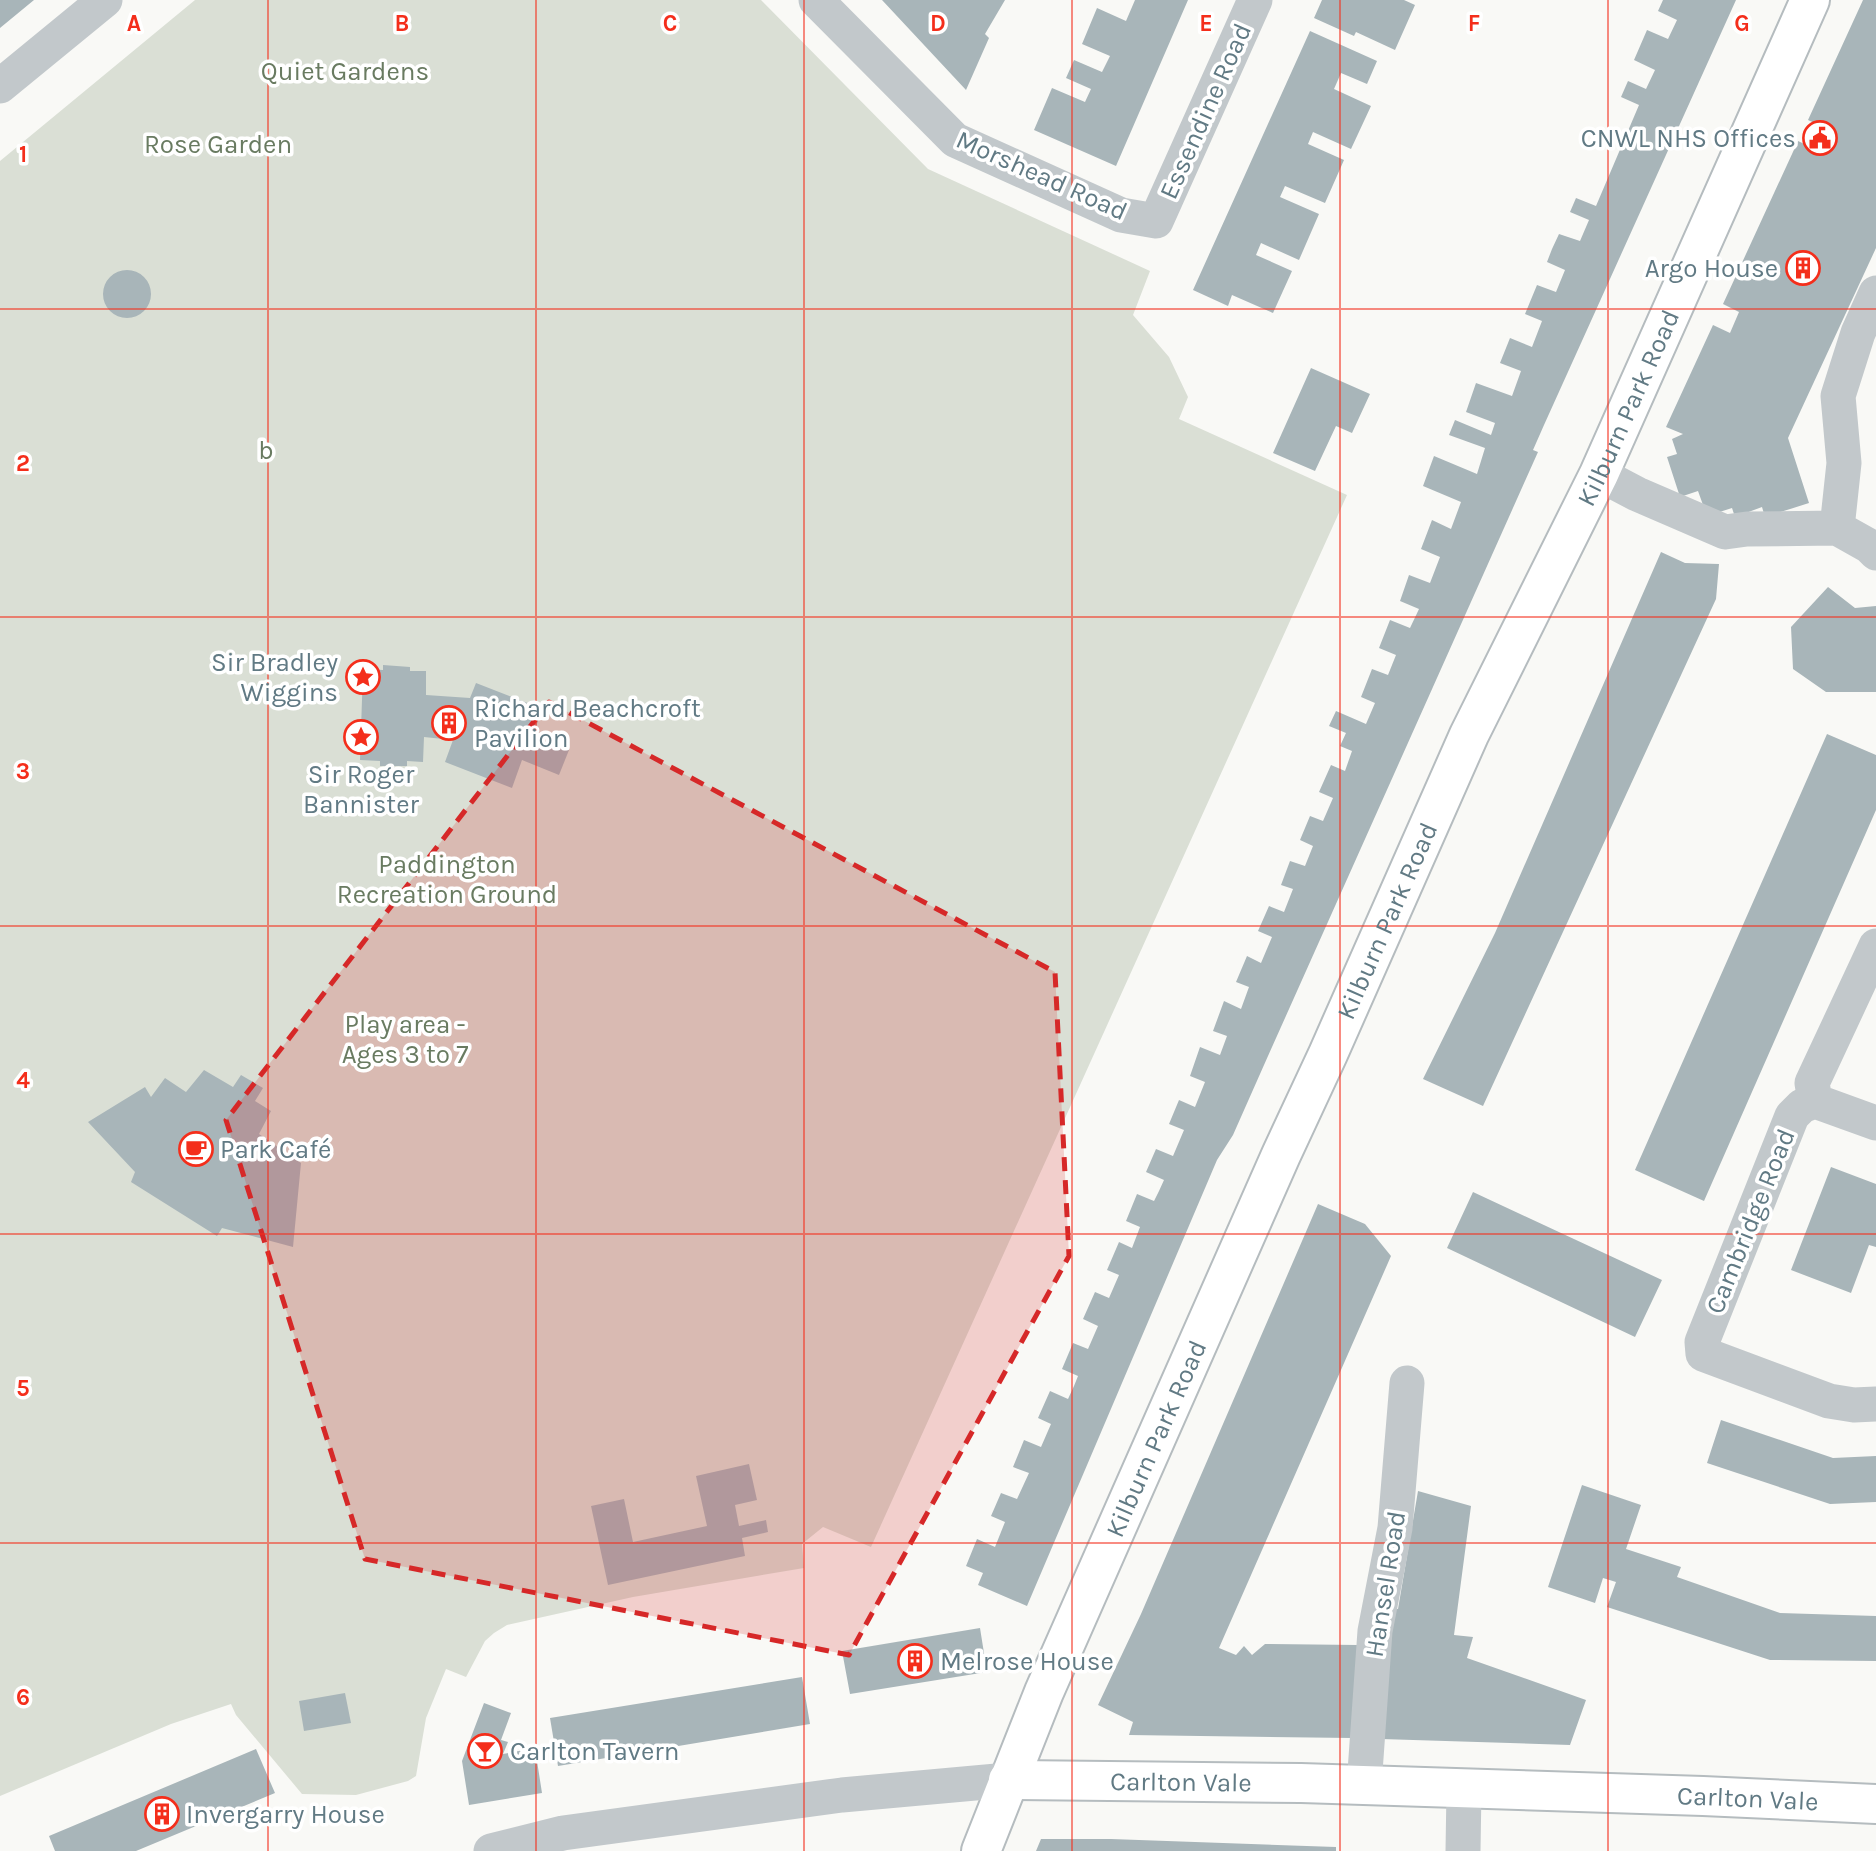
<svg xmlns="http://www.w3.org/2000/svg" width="1876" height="1851" font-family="Karla,sans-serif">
<rect width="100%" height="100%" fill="#f9f9f6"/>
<path fill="#dadfd5" d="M195,0H761L928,169L1150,271L1133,315L1169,357L1188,397L1179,419L1347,495L871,1547L823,1527L802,1544L804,1568L633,1597L507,1625L494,1633L485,1641L466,1677L446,1669L426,1718L416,1776L408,1781L356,1795L302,1794L236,1715L231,1704L171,1724L0,1796V161Z"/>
<path fill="#a8b5b9" d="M0,0H34L0,28Z
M882,0H1005L985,34L989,38L966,90Z
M1135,0H1188L1116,166L1034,130L1052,88L1085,102L1091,89L1066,78L1074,60L1102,72L1110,56L1082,44L1097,8L1126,21Z
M1322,0H1404L1415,5L1395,50L1356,32L1354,36L1314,18Z
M1663,0H1736L1544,425L1533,450L1538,452L1264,1065L1233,1135L1217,1160L1027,1606L978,1585L983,1573L966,1566L977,1539L995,1547L1005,1522L991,1516L1001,1493L1017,1499L1029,1473L1013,1467L1024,1440L1041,1447L1051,1424L1038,1418L1050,1391L1068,1399L1074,1386L1078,1376L1062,1369L1073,1343L1088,1349L1098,1326L1083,1319L1095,1292L1109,1298L1119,1275L1107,1270L1119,1242L1132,1248L1140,1227L1126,1221L1137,1194L1154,1201L1159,1191L1164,1180L1146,1172L1156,1149L1173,1156L1184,1130L1169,1124L1179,1100L1195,1107L1205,1082L1190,1076L1200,1047L1220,1055L1227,1036L1213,1031L1224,1001L1241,1009L1249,987L1236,982L1247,956L1261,963L1272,937L1258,931L1269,906L1284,912L1293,889L1281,885L1290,861L1305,866L1313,846L1300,840L1310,816L1323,821L1333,798L1319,792L1331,765L1345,771L1352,751L1340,746L1346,733L1329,726L1336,711L1366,724L1375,703L1361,697L1372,669L1388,675L1396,655L1379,648L1390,620L1410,628L1419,609L1400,601L1409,575L1430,583L1440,557L1421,549L1432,520L1451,529L1461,502L1423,486L1434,456L1477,474L1485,448L1449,435L1455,420L1491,435L1495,423L1466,412L1476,383L1512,396L1521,371L1500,363L1510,338L1532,347L1542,321L1525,314L1537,285L1556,292L1565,270L1547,262L1552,249L1559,234L1580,241L1589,220L1570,212L1576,198L1596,206L1639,105L1621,97L1628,81L1646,89L1655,70L1634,60L1647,30L1668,39L1677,20L1658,11Z
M1863,0H1876V248L1788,438L1809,503L1765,517L1762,507L1735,517L1732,508L1707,516L1698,491L1680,497L1667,457L1677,454L1672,439L1683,434L1666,427L1713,325L1730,333L1739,312L1723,304L1798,141L1815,149L1825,128L1808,120Z
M1310,31L1377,61L1367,84L1341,73L1334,89L1371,106L1351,149L1313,132L1308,144L1344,160L1325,203L1285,186L1280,197L1319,214L1299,260L1261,243L1256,255L1292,271L1273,313L1232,295L1228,306L1193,290Z
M103 294a24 24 0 1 1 48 0a24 24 0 1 1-48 0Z
M1311,368L1370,394L1352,433L1336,426L1315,471L1273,453Z
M1661,552L1685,563L1719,564L1716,599L1483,1106L1423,1079L1495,933Z
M1828,587L1855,608L1876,606V692H1826L1793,669L1791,627Z
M383,665L410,667V671H426V695L470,698L476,683L543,709L532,736L569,750L559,775L522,760L512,788L445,762L453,740L424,737L423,762L407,761V766H380V761L360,760L363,669L383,670Z
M1827,734L1876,755V810L1704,1201L1635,1170Z
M204,1070L233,1087L241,1075L263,1088L255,1101L271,1111L259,1134L301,1163L293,1247L222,1228L217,1236L131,1182L135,1172L88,1122L145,1087L151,1097L165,1078L186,1092Z
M1831,1167L1876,1184V1247L1869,1245L1851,1293L1791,1270Z
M1473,1192L1662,1280L1635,1337L1447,1248Z
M1318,1204L1365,1224L1391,1256L1219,1648L1236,1655L1244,1646L1252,1655L1265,1644L1358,1645L1352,1738L1129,1735L1133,1722L1098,1705L1141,1614Z
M1721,1420L1833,1458L1876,1456V1502L1830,1504L1707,1463Z
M749,1464L757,1500L735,1505L739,1526L766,1520L768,1532L742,1538L745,1556L608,1585L591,1506L624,1499L633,1542L707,1526L696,1476Z
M1582,1485L1641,1505L1626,1549L1681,1567L1677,1577L1780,1613L1876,1616V1661L1770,1660L1607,1607L1616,1582L1603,1578L1595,1603L1548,1587Z
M1418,1491L1471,1506L1454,1635L1473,1637L1467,1658L1586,1700L1570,1745L1381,1739L1390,1608L1398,1609Z
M980,1628L987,1672L850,1694L842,1651Z
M802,1677L810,1724L558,1766L550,1718Z
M345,1693L351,1723L304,1731L299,1701Z
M484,1703L511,1713L501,1740L508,1742L503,1754L535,1748L542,1793L469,1805L462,1761Z
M256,1749L275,1793L136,1851H55L49,1836Z
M1041,1839H1111L1336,1847V1851H1036Z"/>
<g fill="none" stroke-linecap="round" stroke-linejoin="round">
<g stroke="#b5bcbf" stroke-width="42">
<g id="major">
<path id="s1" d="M1008,1780L1301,1783L1703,1796L1876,1804"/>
<path id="s2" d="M981,1851L1044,1692L1281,1155L1328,1054L1469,735L1599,474L1810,0"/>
</g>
</g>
<path stroke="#c2c8cb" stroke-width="35" d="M816,0L955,140L1121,215L1156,221L1255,0
M0,86L105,0
M1599,474L1637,494L1725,532L1747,529L1837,528L1869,546L1876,553
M1837,528L1844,463L1838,396L1858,333L1876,293
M1876,946L1812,1083L1815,1101L1802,1106L1792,1116L1702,1342L1703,1354L1829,1401L1854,1405L1876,1404
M1815,1101L1876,1123
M1364,1786L1375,1631L1395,1528L1407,1383
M491,1851L563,1833L842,1795L1008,1780
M1463,1851L1464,1789"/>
<use href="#major" stroke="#fff" stroke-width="38"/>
</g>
<path fill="#d62828" fill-opacity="0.2" stroke="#d62828" stroke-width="5" stroke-dasharray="14 9" stroke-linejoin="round" d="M549,702L1055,972L1069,1256L849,1655L365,1559L226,1120Z"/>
<path fill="none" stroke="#f42e1b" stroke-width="2" stroke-opacity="0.55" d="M268,0V1851M536,0V1851M804,0V1851M1072,0V1851M1340,0V1851M1608,0V1851M0,309H1876M0,617H1876M0,926H1876M0,1234H1876M0,1543H1876"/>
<defs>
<g id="civic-ring" transform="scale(1.75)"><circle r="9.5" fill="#fff" stroke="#f42e1b" stroke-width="1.5"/><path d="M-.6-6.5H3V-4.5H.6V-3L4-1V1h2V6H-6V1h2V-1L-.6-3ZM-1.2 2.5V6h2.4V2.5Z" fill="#f42e1b"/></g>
<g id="building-ring" transform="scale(1.75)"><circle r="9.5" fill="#fff" stroke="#f42e1b" stroke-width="1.5"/><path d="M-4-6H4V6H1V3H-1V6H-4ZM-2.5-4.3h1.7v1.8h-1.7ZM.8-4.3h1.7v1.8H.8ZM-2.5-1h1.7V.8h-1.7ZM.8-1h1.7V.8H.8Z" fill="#f42e1b"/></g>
<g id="sight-ring" transform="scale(1.75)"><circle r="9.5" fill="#fff" stroke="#f42e1b" stroke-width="1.5"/><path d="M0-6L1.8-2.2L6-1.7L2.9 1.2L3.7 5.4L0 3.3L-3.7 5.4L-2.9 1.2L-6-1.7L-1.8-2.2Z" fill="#f42e1b"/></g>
<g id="cafe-ring" transform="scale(1.75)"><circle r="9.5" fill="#fff" stroke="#f42e1b" stroke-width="1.5"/><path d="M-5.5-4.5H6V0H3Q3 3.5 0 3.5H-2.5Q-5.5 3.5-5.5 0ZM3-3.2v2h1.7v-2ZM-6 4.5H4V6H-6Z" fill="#f42e1b"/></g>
<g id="bar-ring" transform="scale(1.75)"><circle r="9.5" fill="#fff" stroke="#f42e1b" stroke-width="1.5"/><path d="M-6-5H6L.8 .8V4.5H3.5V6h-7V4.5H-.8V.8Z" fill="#f42e1b"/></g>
</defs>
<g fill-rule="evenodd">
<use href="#civic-ring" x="1820" y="138"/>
<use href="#building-ring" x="1803" y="268"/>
<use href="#sight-ring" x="363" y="677"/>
<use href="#building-ring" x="449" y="723"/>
<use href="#sight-ring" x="361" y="737"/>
<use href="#cafe-ring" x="196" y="1149"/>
<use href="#building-ring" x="915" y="1661"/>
<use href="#bar-ring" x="485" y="1751"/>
<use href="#building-ring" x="162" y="1814"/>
</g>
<g text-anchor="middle" stroke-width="7" stroke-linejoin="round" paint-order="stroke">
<g font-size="26" fill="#697b61" stroke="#fff">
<text x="345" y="80">Quiet Gardens</text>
<text x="218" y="153">Rose Garden</text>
<text x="266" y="459">b</text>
<text x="447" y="873">Paddington<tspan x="447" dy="30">Recreation Ground</tspan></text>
<text x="405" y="1033">Play area -<tspan x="405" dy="30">Ages 3 to 7</tspan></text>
</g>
<g font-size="26" fill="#617a84" stroke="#fff">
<text transform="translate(1205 111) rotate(-66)" y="9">Essendine Road</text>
<text transform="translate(1042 175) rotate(24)" y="9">Morshead Road</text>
<text dy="9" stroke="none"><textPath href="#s2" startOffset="1582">Kilburn Park Road</textPath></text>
<text dy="9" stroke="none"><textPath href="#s2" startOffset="1015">Kilburn Park Road</textPath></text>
<text transform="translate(1750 1221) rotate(-68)" y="9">Cambridge Road</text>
<text dy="9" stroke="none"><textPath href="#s2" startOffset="448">Kilburn Park Road</textPath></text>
<text transform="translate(1385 1584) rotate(-81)" y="9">Hansel Road</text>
<text dy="9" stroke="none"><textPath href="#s1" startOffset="173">Carlton Vale</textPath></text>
<text dy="9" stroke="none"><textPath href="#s1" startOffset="740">Carlton Vale</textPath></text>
</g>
<g font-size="26" fill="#617a84" stroke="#fff" text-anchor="start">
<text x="1796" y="147" text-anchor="end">CNWL NHS Offices</text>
<text x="1778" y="277" text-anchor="end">Argo House</text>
<text x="338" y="671" text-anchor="end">Sir Bradley<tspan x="338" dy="30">Wiggins</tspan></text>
<text x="474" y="717">Richard Beachcroft<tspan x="474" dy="30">Pavilion</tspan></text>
<text x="361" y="783" text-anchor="middle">Sir Roger<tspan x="361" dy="30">Bannister</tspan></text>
<text x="220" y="1158">Park Café</text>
<text x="940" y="1670">Melrose House</text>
<text x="510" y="1760">Carlton Tavern</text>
<text x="186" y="1823">Invergarry House</text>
</g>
</g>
<g font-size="23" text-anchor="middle" font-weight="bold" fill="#f42e1b" stroke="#fff" stroke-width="7" stroke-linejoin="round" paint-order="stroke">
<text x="134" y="31">A</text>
<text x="402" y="31">B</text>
<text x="670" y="31">C</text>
<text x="938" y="31">D</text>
<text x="1206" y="31">E</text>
<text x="1474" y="31">F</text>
<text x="1742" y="31">G</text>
<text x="23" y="162">1</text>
<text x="23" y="471">2</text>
<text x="23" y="779">3</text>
<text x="23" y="1088">4</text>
<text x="23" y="1396">5</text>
<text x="23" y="1705">6</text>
</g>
</svg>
